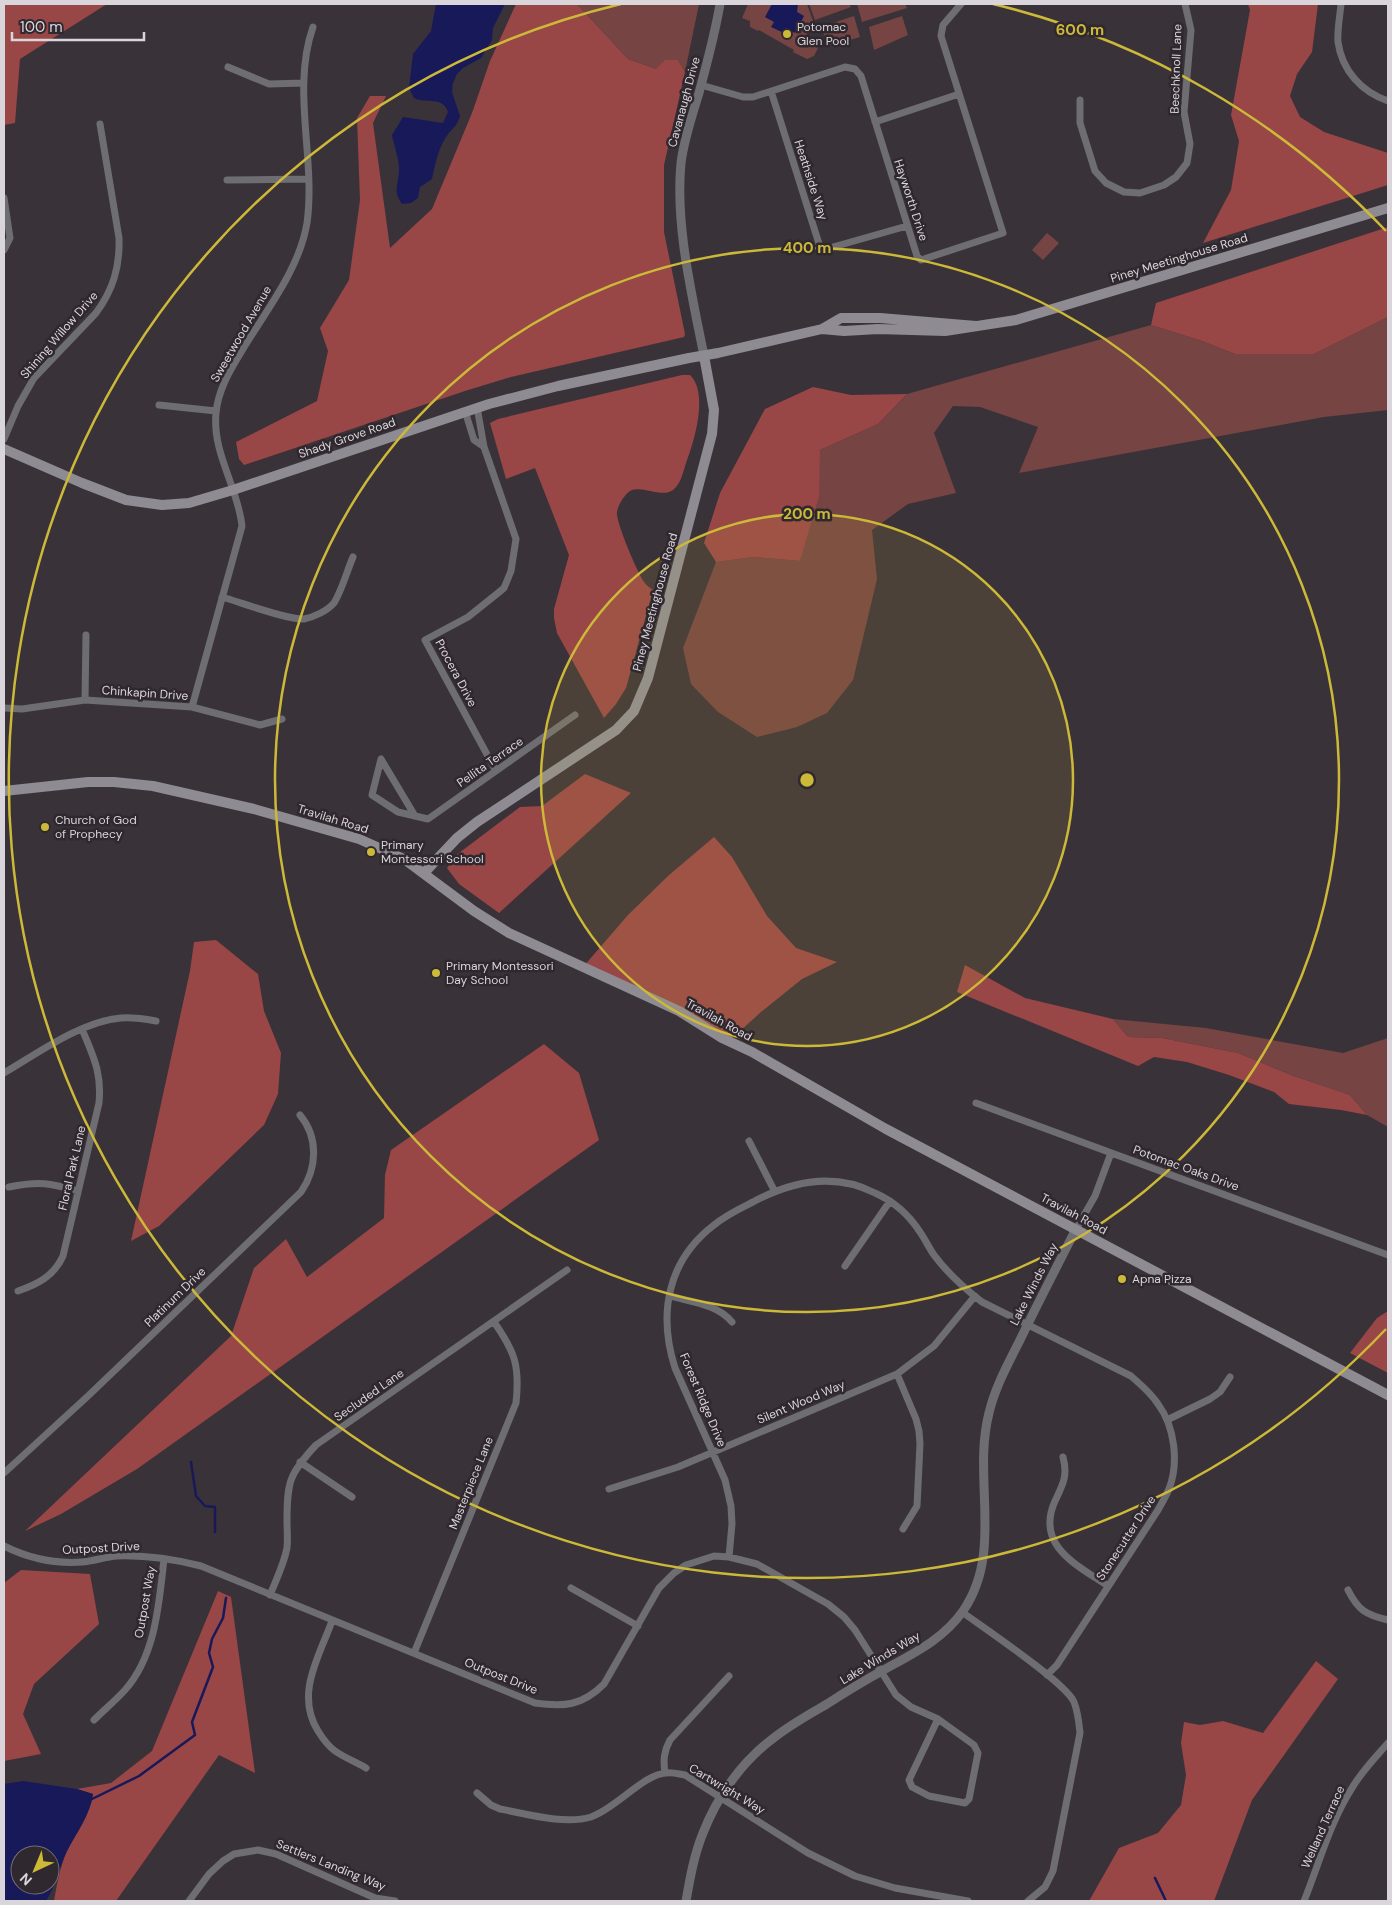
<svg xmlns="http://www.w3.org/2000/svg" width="1392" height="1905" font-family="'DM Sans',sans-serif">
<rect width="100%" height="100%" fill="#3a3239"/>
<path fill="#754443" d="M577,4H699L685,72L678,60L656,69L628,59Z
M748,4H807L813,21L806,37L816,42L818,48L814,56L807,59L793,52L794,50L759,30L758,31L750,27V21L742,18Z
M809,4H849L851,7L815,20Z
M857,4H905L907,8L862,22Z
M854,16L860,37L828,46L821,27Z
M902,16L908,35L874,50L869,27Z
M1047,233L1059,243L1043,260L1032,250Z
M1388,317V410L1324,417L1019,473L1038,427L980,407L953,406L934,433L956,493L908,504L872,530L877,579L853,680L827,713L797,727L757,737L718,712L691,684L683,648L716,562L754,557L800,561L818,469L820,450L878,424L907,394L1151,325L1202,341L1235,354H1314Z
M1113,1019L1206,1028L1343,1053L1388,1038V1127L1367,1115L1350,1095L1291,1075L1238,1053L1162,1038L1128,1037Z"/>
<path fill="#994647" d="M4,4H107L20,59L15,123L4,125Z
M516,4H577L628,59L656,69L665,60H678L685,72L664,165V232L685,334L684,337L511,377L465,391L244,465L239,459L236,442L317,401L328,351L320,328L349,280L360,200L357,118L370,96H386L373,123L390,248L432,209L472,113L490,61Z
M1248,4H1318L1312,52L1297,74L1290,96L1300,117L1324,132L1388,153V185L1203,243L1231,190L1239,141L1231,115L1250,10Z
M1388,227V317L1314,354H1235L1202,341L1151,325L1156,303Z
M682,375H690C709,393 694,442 686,463C683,472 681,484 673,490C662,498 644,486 632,490C625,493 618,505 617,512C615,520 638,574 644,582C646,585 650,588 653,590L626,688L616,704L604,718L557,633L554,618V609L569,555L535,468L506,479L490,423L498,419Z
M813,387L851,395L907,394L878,424L820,450L819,496L800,561L754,557L716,562L704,543L720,493L765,409Z
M585,774L631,793L499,913L459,884L447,868L455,856L520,807L542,806Z
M714,837L732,857L767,916L796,948L837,962L802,979L761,1012L729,1041L583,967L628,915L668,876Z
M216,940L258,974L264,1011L281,1053L278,1094L264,1125L159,1226L131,1241L190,971L194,942Z
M965,965L1025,998L1113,1019L1128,1037L1162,1038L1238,1053L1291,1075L1350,1095L1367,1115L1341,1110L1289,1104L1274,1092L1229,1075L1187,1062L1154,1057L1138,1066L957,992Z
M544,1044L579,1073L599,1140L137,1469L61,1514L25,1531L231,1336L254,1268L286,1239L307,1277L384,1218L385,1175L391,1150Z
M1388,1311V1373L1350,1353L1377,1318Z
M21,1570L90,1574L99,1624L34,1684L23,1714L41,1754L4,1761V1583Z
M218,1591L231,1597L255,1773L219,1755L116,1901H54C57,1884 60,1867 67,1851C76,1832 90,1816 93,1794L77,1789L111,1783L152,1751Z
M1316,1661L1338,1679L1252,1800L1214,1901H1089L1119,1848L1158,1833L1181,1805L1186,1775L1181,1743L1184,1722L1200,1725L1223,1721L1263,1733Z"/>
<path fill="#181959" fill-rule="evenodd" d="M436,4H505L493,28L492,40L481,58L463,68L457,74L453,83L452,92L460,116C456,127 456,125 449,133C439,145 435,164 432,179L420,187L418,198L411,203L402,204C392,190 399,184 399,170C399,158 394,146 392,135L403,117L443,123L448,112C443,96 426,104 414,98L409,88L413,54L431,31Z
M772,4H798L797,12L804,16L795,33L787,29L784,33L771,27L774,22L765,17Z
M23,1781L77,1789L93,1794C90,1815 77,1832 67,1851C59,1867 56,1886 46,1901H4V1784ZM20,1855H50V1885H20Z"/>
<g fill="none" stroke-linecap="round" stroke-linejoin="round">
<path stroke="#181959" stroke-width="2.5" d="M191,1462L196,1496L205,1506L215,1507V1532
M92,1799L139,1776L195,1735L192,1722L213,1667L209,1653L212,1639L223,1618L226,1598
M1155,1878L1166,1901"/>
<path stroke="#6e6d71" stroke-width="7" d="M1341,4C1340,16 1337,30 1338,42C1342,71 1362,92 1388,101
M228,67L269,84L304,83
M701,85L743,97H753L845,67L855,69L861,76L917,256L921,260L1003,233L941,36L943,25L961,4
M771,91L820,247L826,249L907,226
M1080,100V123L1095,171L1106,183L1124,192L1140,193L1164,185L1176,177L1187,163L1190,144L1184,112L1191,30L1185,4
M875,122L959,94
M227,180L308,179
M4,198L10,238L4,250
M159,405L216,411
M477,407L484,447L516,539L511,571L504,588L498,593L468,617L425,640L496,771
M465,411L474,440L484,447
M4,439L18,406L34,378L96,313C113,290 120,267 119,238L100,124
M222,597C240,602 287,620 304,619C314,617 327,611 334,603C342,590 347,571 353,557
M85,700L86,635
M192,707L242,526C238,487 212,453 216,413C218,391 229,372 240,354C264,313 299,271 307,223C316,158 291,90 313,27
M4,708L22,709L85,700L192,707L260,725L282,719
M415,816L381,759L372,795L398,812L428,819L575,715
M4,1073C38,1053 82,1021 121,1018C133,1017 145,1019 156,1021
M976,1103L1388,1255
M749,1141L774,1190
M9,1187C39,1181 50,1183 78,1191
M1076,1229L1095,1196L1111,1153
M845,1266L890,1201
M18,1291C38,1284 54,1276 63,1256L99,1103C102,1072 93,1056 82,1029
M670,1296C691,1302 717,1304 732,1322
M897,1374L916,1419L919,1431L920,1444L917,1506L903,1529
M1167,1420L1210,1399L1220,1392L1230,1377
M1063,1457C1068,1476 1063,1484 1055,1501C1035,1546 1077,1565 1108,1586
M300,1462L352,1497
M4,1473L88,1396L301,1192C317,1169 319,1138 300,1115
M609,1489L678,1467L897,1374L934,1346L975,1296
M4,1546C28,1558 55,1564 82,1562C94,1561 105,1557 117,1556C145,1555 173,1559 201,1566L535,1703C564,1707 582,1706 604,1684L659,1588L674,1573L686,1565L714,1556L729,1557L757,1564L828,1604L844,1617L855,1630L896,1695L911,1707L938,1719L974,1745L978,1753L969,1799L965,1803L929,1796L912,1787L909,1780L938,1719
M729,1557L732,1524L731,1506L725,1480L675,1368C658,1314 667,1261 714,1225C726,1215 739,1209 753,1202C792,1181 834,1172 875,1193C893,1201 909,1215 920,1232C925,1239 929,1248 934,1255C948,1274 964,1288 982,1302L1131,1376C1141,1385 1151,1393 1158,1404C1175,1427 1179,1463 1169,1489C1166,1496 1162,1503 1158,1510L1057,1665L1047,1675
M571,1588L638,1626
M1348,1590C1358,1610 1366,1615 1388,1620
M270,1595C276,1580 284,1564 287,1548C288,1539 287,1530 287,1521C287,1482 289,1474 316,1445L567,1270
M962,1612C984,1628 1066,1683 1074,1702C1078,1712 1079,1723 1080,1733L1053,1871L1045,1887L1028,1901
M332,1621C319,1657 295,1694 318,1731C323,1739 328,1746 335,1751C345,1758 356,1762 366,1768
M414,1653L516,1403C520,1366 515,1352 494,1322
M94,1720C104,1710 115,1701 125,1690C156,1655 159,1603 164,1559
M665,1773C663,1760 664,1751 670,1740L729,1676
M477,1793L491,1805L500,1809C527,1814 564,1825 591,1817C615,1809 644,1774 666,1773C672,1772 679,1774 685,1775L808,1853L855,1876L895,1888L968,1901
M189,1901L209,1874L223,1861L234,1854L258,1850L276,1854L375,1898L395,1901
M1304,1901C1319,1864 1330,1822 1352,1788C1362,1771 1375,1758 1388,1743"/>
<path stroke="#6e6d71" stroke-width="9" d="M704,356C692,295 675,225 681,163C684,139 692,116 699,93C707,63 715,34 720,4
M686,1901C690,1878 694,1855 703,1833C717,1797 741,1763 771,1740C788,1726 808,1715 827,1704C844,1693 862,1682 880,1672C910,1655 942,1641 963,1611C1004,1552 972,1478 989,1413C995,1387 1008,1364 1020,1340C1038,1303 1057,1266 1076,1229"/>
<path stroke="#8e8b93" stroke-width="10" d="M822,329L844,331L878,329L945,331L1016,320L1388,208
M4,449L82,483L126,500L162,505L189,503L233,490L489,404L558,386L689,358L718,353L822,329L841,318H880L976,326
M4,791L88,782H114L153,786L254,809L359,839L404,859L474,911L509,933L679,1011L722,1038L752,1052L886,1129L1388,1395
M424,873L457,838L477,822L616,730L634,711L648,678L712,434L714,410L704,356"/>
</g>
<circle cx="807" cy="780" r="266" fill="#cdb938" fill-opacity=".12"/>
<g fill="none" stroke="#cdb938" stroke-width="2.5">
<circle cx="807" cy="780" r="266"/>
<circle cx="807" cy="780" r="532"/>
<path d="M1386 1329A798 798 0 1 1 621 4M993 4A798 798 0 0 1 1386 231"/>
</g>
<g fill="#cdb938" stroke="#2f282f" stroke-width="2">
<circle cx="787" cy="34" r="5"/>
<circle cx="45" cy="827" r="5"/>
<circle cx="371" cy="852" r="5"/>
<circle cx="436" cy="973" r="5"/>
<circle cx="1122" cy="1279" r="5"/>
</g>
<g text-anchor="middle" stroke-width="5" stroke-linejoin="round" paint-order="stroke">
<g font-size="12" fill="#dad5da" stroke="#2f282f" text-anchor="start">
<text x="797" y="31">Potomac<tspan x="797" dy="14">Glen Pool</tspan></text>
<text x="55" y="824">Church of God<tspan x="55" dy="14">of Prophecy</tspan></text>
<text x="381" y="849">Primary<tspan x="381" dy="14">Montessori School</tspan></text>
<text x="446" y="970">Primary Montessori<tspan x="446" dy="14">Day School</tspan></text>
<text x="1132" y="1283">Apna Pizza</text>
</g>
<g font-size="12" fill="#dad5da" stroke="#2f282f">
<text transform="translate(1176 69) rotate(-88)" y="4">Beechknoll Lane</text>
<text transform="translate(684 102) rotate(-75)" y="4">Cavanaugh Drive</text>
<text transform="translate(811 180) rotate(72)" y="4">Heathside Way</text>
<text transform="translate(911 200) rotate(72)" y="4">Hayworth Drive</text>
<text transform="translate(1179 258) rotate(-17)" y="4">Piney Meetinghouse Road</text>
<text transform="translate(241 334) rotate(-60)" y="4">Sweetwood Avenue</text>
<text transform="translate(59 335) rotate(-49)" y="4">Shining Willow Drive</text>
<text transform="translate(347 438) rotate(-19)" y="4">Shady Grove Road</text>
<text transform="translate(655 602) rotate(-75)" y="4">Piney Meetinghouse Road</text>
<text transform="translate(456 673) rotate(62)" y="4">Procera Drive</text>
<text transform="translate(145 693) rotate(4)" y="4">Chinkapin Drive</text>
<text transform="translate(490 762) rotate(-35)" y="4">Pellita Terrace</text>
<text transform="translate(333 819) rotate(17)" y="4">Travilah Road</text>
<text transform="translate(719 1020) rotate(29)" y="4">Travilah Road</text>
<text transform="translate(72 1168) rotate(-77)" y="4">Floral Park Lane</text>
<text transform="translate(1186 1168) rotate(20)" y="4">Potomac Oaks Drive</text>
<text transform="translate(1074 1214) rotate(28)" y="4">Travilah Road</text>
<text transform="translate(1034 1284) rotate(-63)" y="4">Lake Winds Way</text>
<text transform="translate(175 1297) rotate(-44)" y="4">Platinum Drive</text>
<text transform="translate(369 1395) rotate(-35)" y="4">Secluded Lane</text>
<text transform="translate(703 1400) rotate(67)" y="4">Forest Ridge Drive</text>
<text transform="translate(801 1402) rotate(-23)" y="4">Silent Wood Way</text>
<text transform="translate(471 1483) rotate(-68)" y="4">Masterpiece Lane</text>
<text transform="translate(1126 1538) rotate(-57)" y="4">Stonecutter Drive</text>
<text transform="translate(101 1548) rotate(-3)" y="4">Outpost Drive</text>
<text transform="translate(145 1602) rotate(-80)" y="4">Outpost Way</text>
<text transform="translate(880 1658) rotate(-31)" y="4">Lake Winds Way</text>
<text transform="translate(501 1676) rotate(22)" y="4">Outpost Drive</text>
<text transform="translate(727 1789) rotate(31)" y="4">Cartwright Way</text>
<text transform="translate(1323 1827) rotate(-66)" y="4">Welland Terrace</text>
<text transform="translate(331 1865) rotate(22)" y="4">Settlers Landing Way</text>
</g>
</g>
<circle cx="807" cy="780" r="8" fill="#cdb938" stroke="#2f282f" stroke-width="2.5"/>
<g font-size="15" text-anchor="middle" font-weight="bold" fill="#cdb938" stroke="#2f282f" stroke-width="5" stroke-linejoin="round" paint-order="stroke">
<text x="1080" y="35">600 m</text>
<text x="807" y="253">400 m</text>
<text x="807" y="519">200 m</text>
</g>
<rect width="1392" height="1905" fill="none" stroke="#dad5da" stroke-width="10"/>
<g transform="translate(35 1870) rotate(224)"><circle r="24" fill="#2f282f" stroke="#736d73"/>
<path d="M0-4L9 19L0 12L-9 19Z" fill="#cdb938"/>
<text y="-8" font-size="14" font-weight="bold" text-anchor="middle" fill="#dad5da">N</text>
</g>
<path d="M12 32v8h132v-8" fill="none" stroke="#dad5da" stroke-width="2.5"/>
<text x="20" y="32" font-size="15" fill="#dad5da" stroke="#2f282f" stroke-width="4" paint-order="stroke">100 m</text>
</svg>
